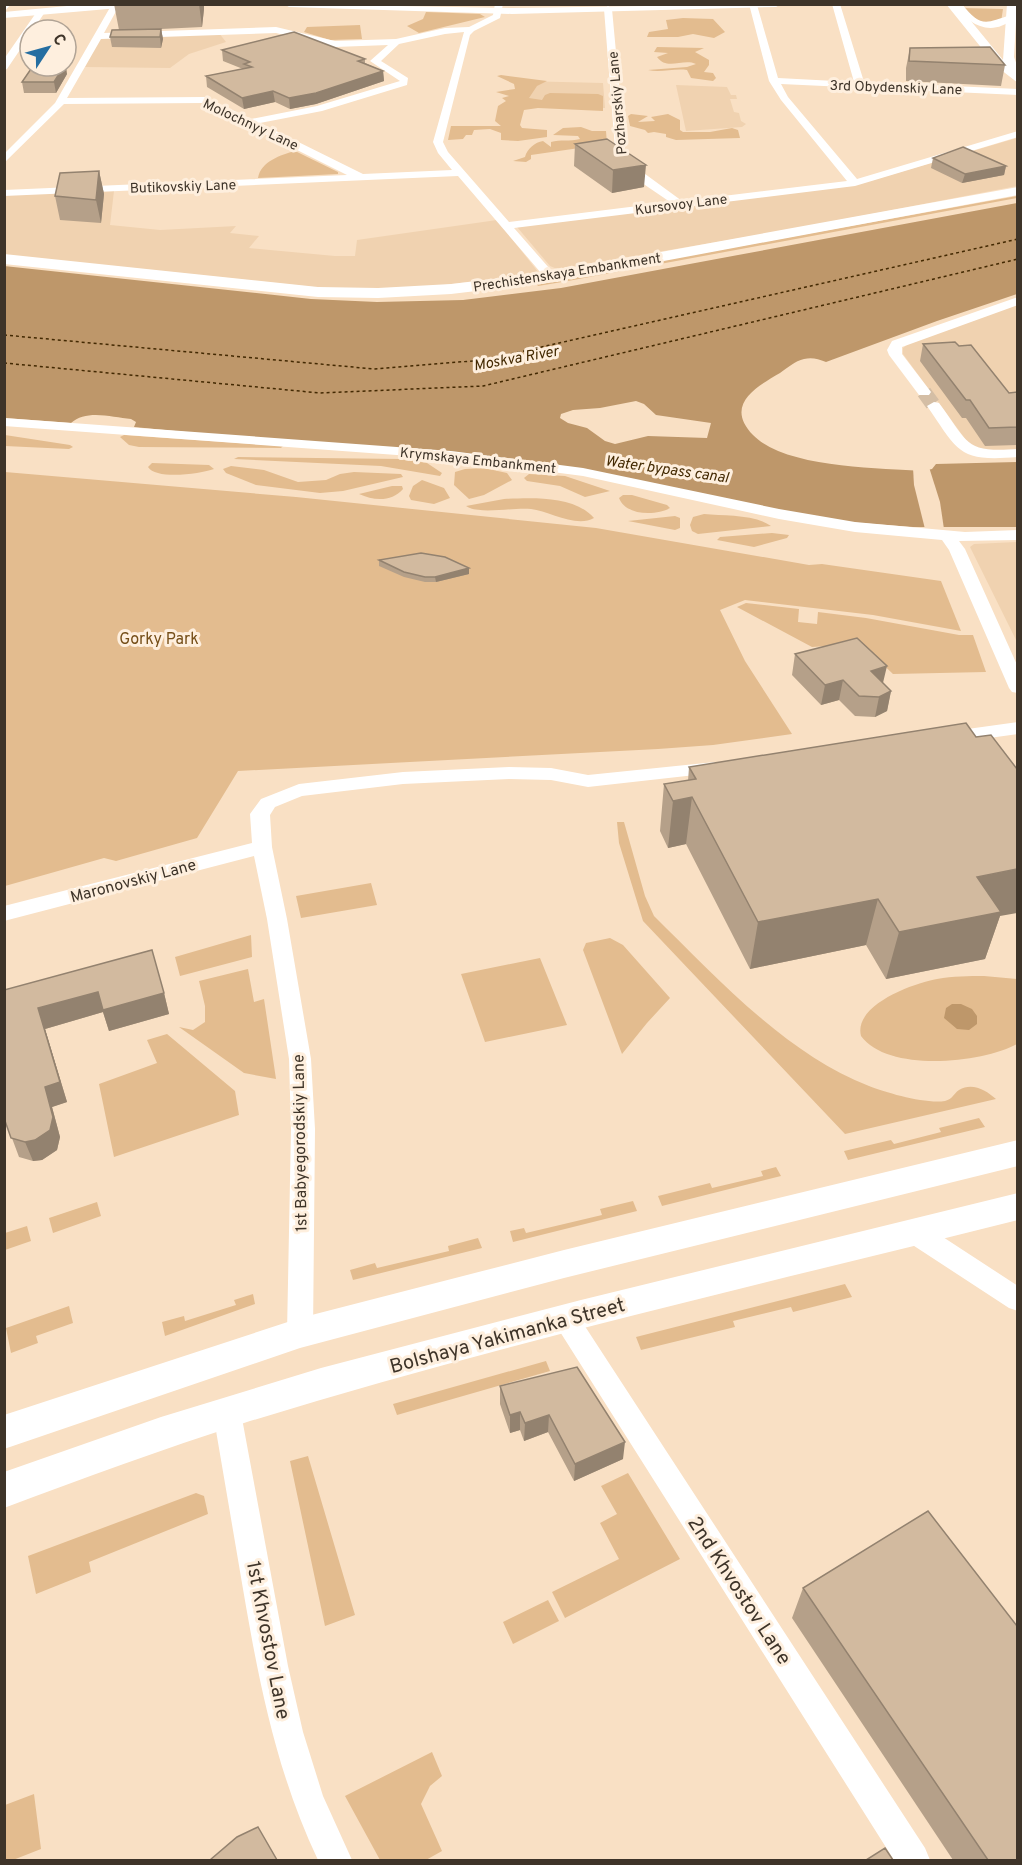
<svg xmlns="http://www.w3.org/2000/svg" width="1022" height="1865" font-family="Overpass,sans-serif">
<rect width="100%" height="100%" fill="#f9e0c4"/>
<path fill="#f0d2b0" d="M219,33L226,42L189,54L170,68L85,67L100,38Z
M521,81L603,83L605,108L518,107Z
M676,85L727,87L731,95H736L737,99H730L734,112L739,113L741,121L746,124L742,127L686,131Z
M1017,138V186L788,230L557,269L550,266L517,227L859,184Z
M114,191L110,225L160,230L236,226L230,233L259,236L249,248L335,256H355L357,240L497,220L539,273L420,288H323L5,255L4,195Z
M1017,304V450L974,451L903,354V348L908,344Z
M1017,542H1018L1017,642L970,547L974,544Z"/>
<path fill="#e3bc8f" d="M962,8L1003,9L1001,22L983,24Z
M426,12L480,14L485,17L419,33L407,26L423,19Z
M683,18L713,19L725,32L714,38L693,34L678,37H647L649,32L668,29L666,20Z
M360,25L362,39L330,40L304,32L307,27Z
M657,47L704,48L695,52L709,60V65L704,72L713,73L716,78L713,81L691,78L687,70C674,68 661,73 648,70L687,67L696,64C683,58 667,71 657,57L668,53L654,52Z
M501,75L547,81L537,86L529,98L542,100L545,95L550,93L598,94L603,96V111L538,108L524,110L520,125L522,128L547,130V137L518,141L501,140V133L490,129L474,130L472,135H466L463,139L448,140L451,126H501L495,121L498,106L506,101L502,98L509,96L496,92L515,89L514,84L497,76Z
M631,114L648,116L638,122L655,121L651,117L668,114L680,120V130L683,132H710L732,128L738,130L740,138L676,140L666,137V134L654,132L648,133L645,130L630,126L628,116Z
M581,127L592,131H606L607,144L531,155V159L526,162L513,161L525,157C527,149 535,142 543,141L551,147V142C560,139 570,142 580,139L578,136L553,135L563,128Z
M295,151L338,172V174L258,178C261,161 281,155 295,151Z
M1017,196V198L568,281L538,286L536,283Z
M5,435L70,445L73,447L69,449L5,446Z
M124,435L283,446L281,448L139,447L129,445L120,437Z
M238,457L402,459L427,463L442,473L440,476L381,466L234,459Z
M152,463L209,465L214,469C200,474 156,480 148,467Z
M231,466L264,470L298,482L326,480L340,474L354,472L401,474L403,477L343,491L320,493L256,485L226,473L223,469Z
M484,468L507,473L512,480L484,495L469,499L454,485L455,472L465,469Z
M5,472L296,497L596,528L809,565L822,564L941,581L961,631L873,615L745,600L720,610L745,661L792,734L713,745L658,749L238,771L197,838L116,861L104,858L5,886Z
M529,474L565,476L610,491L585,497L560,486L527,481L524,478Z
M422,480L444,488L450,498L434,504L411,500L409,496L413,486Z
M392,486H402L403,489C392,502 374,501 359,494Z
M623,495H632L667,505L670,508C656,516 626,516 619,498Z
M504,499C531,498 574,495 594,518C576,528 549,511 531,509C513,507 479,515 466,506Z
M704,514C724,516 754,514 771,526L698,534L692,531L690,525L693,517Z
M675,516L680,518V528L675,530L628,521Z
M772,533L789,535L787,538L754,547L717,540L720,537Z
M746,603L799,609L798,622L817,624L818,612L866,618L959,635H973L986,672L893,674L873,655L842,645L812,647L737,607Z
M617,822H624L645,896L654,916C716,977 786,1054 869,1086C887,1093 925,1104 945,1101C953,1099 953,1094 959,1090C972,1082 986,1090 996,1099L845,1134L643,921L619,843Z
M371,883L377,905L301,918L296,896Z
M251,935L252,957L180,976L175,957Z
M610,938L623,945L670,998L647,1023L622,1054L583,950L586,943Z
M540,958L567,1025L485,1042L461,974Z
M248,969L254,1002L264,999L276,1079L244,1073L179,1027L193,1030L205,1022V1006L199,981Z
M984,976L1017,979V1044C982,1063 888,1073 861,1036C853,1005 914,983 937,979C953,976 969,976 984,976Z
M167,1034L235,1091L239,1115L114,1157L99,1084L157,1063L147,1040Z
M979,1118L985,1127L848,1160L844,1151L891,1140L894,1144L941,1132L939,1128Z
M776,1167L781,1176L662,1206L658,1196L710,1183L712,1188L763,1176L761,1171Z
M633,1201L637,1211L513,1242L510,1231L524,1228L526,1233L602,1215L600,1209Z
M97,1202L101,1216L53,1233L49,1218Z
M27,1226L31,1241L5,1250V1233Z
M478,1238L482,1248L353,1280L350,1270L375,1263L377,1268L449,1251L448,1246Z
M845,1284L852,1297L793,1312L791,1307L733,1321L735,1327L641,1350L636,1337Z
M253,1294L255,1304L165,1336L162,1322L184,1316L185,1321L236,1305L234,1300Z
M69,1306L73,1323L36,1336L38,1343L11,1353L6,1328Z
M546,1361L550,1371L397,1415L393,1404Z
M308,1456L355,1615L325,1626L290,1461Z
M628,1473L680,1559L565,1618L552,1592L619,1559L600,1523L617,1514L601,1486Z
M196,1493L204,1496L208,1514L89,1562L91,1572L36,1594L28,1556Z
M548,1600L559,1621L513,1644L503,1622Z
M432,1752L442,1776L430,1786L421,1804L442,1851L426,1860H380L345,1796Z
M34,1794L41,1849L13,1860H5V1805Z"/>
<path fill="#be976a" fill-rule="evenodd" d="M1017,203V294L937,321L826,362C818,359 812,357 804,359C795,361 787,368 780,373C756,387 724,405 753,435C785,468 878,468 923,471L932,469L936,464L1017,462V527H913L846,522L781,512L584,470L134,427L136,422L131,419C112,417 86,409 71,423L5,418L4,266L311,299L377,302L463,300L561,288ZM636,401L644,404L656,415L711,423L707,438L648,436L615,444L605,441L587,428L568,423L560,418L561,414L573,410L600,408Z
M961,1004L972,1009L977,1016V1024L969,1030L957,1029L944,1018L946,1008L952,1004Z"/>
<path fill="#f9e0c4" d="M929,467L940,502L944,529H925L914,485L913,468Z"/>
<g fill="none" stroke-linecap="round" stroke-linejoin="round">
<path stroke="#432902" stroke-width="1.5" stroke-dasharray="3 3" stroke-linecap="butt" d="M4,335L374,369L484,360L1018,239
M4,363L320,393L483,386L1018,259"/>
<path stroke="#d4bea5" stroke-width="15" stroke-dasharray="15 8" stroke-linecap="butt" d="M924,392L934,406"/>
<path fill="#fff" fill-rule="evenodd" d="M4,4H11L4,12Z
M112,4L119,6L104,33L276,27L335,41L396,39L445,28L469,27L493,15L495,4H503L500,18L474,31L470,35L443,142L448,152L509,222L670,202L623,170L616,161L604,9L608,6L612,9L626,160L682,201L847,181L781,100L769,81L749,4L757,5L778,78L854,82L832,4H840L864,82L1018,89V95L781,84L788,97L857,179L1018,131V137L855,186L514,228L557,277L551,281L547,280L458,176L4,196V190L347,175L203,103L64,104L4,163V154L55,103ZM464,32L433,142L438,153L452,170L363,174L260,123L322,111L407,85L408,78L381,61L399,44L445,34ZM276,33L335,47L388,45L370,61L400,81L317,106L251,119L205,97L67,98L101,39Z
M953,4H962C980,27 985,24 1010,15L1014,18C991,38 969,25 953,4Z
M38,10L45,12L33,30H30V35L7,69L4,70V59Z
M1018,297V305L902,347V354L931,392L929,395H919L889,355L887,350L892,341Z
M934,402L939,403C969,443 964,453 1018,449V457C958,462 959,452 927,406Z
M4,418L451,451L583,468L779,509L855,522L965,532L1018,530V540L959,541L965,549L1018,667V693L1012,692L1009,688L949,550L942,540L855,532L779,519L583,476L451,459L4,426Z
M1018,722V734L946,744L940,742L937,738L940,734L946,732Z
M715,762L722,764L724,768L722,772L588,787L551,780L509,779L403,784L302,796L275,807L270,815L272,847L287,919L311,1059L315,1129L313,1333L309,1341L300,1345L291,1341L287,1333L291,1129L289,1059L267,919L254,856L4,921V906L252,843L250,814L261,799L299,784L403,772L509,767L551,768L588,775Z
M914,1221L923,1224L1018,1286V1311L1009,1308L905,1240L901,1232L905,1224Z
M566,1307L575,1311L925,1848L930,1860H894L557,1327L553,1319L557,1311Z
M227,1400L237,1404L241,1413L288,1666L303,1732L323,1796L352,1860H318C277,1774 259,1683 243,1589C233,1530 223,1472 213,1413L217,1404Z"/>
<path fill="#fff" fill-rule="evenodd" d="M88,4H136L131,7L4,18V12Z
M284,4L512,8L781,4L776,7L512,14L289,7Z
M946,4H957L1003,60L1007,4H1017L1014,57L1018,68V83L996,66Z
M1018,187V195L551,282L451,294L378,298L318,297L4,264V254L318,287L378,288L451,284L551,272Z
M1018,1140V1166L564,1278L300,1348L4,1449V1415L300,1318L564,1250Z
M1018,1193V1220C759,1285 499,1344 244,1423C163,1449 84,1478 4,1508V1472L161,1417L321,1368L581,1300Z"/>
</g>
<path fill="#b5a089" d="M114,4H204V9L202,27L161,29L163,39L161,48L112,47L110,37L119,30Z
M442,4H491V5H442Z
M910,48L1005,65L1001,86L906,81V68Z
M222,50L365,59V63L383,71L384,81L316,104L290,109L275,102L244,109L207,87L206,76L243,69L223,61Z
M67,74L56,93H24L22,82Z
M575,144L644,187L612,193L574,166Z
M933,158L1006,166L1004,175L962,183L931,168Z
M99,171L104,194L101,223L60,220L55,196Z
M923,344L959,346L1009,393L1017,392V445L985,446L966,418H962L920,361Z
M379,560L469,568V574L436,582H425L404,577L379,566Z
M795,654L883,683L891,691L887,711L875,717L855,716L839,700L821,705L792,675Z
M689,767L1000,916L985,959L886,979L866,945L750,969L686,844L668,848L660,831L664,784L688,781Z
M4,990L164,993L169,1014L109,1031L103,1012L45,1029L67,1102L52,1107L60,1137L57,1150L42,1160L33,1161L19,1157L6,1122Z
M500,1386L623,1459L574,1481L548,1432L524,1441L520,1430L510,1433L500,1404Z
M803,1588L1017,1860H953L792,1618Z"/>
<path fill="#93826f" d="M199,4H204V9L202,27Z
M161,29L163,39L161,48L160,37Z
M64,66H66L67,74L56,93L54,82Z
M383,71L384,81L316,104L290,109L289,98Z
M273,91L275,102L244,109L242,98Z
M646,165L644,187L612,193L613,170Z
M1006,166L1004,175L962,183L965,174Z
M99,171L104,194L101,223L96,200Z
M469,568V574L436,582L435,577Z
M887,666L882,687L871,671Z
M843,680L839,700L821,705L825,685Z
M891,691L887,711L875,717L879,697Z
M692,797L686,844L668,848L673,801Z
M1017,869V913L1000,916L985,959L886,979L899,932L977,877Z
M878,899L866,945L750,969L758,922Z
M98,992L164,993L169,1014L109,1031L103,1012L45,1029L67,1102L52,1107L60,1137L57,1150L42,1160L33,1161L25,1142L45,1087L38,1008Z
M520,1412V1430L510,1433V1415Z
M549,1415L548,1432L524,1441L525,1423Z
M625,1442L623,1459L574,1481L575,1464Z"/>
<path fill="#d2ba9f" stroke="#93826f" stroke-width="1.5" d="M161,29L160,37H110L112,30Z
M294,32L365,59L358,61L383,71L316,93L289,98L273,91L242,98L206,76L252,67L244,64L250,62L222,50Z
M990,47L1005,65L909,61L910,48Z
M33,66H64L54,82H22Z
M607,139L646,165L613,170L575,144Z
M963,147L1006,166L965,174L933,158Z
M99,171L96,200L55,196L60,173Z
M955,342L959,346L971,345L1009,393L1017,392V427L989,428L970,400H966L923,344Z
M421,553L445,557L469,568L435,577H425L404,572L379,560Z
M857,638L887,666L871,671L891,691L879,697L859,696L843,680L825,685L795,654Z
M966,723L976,737L991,735L1017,769V869L977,877L1001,912L899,932L878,899L758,922L692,797L673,801L664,784L696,779L689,767Z
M152,950L164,993L103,1010L98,992L38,1008L60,1082L45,1087L53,1117L50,1130L35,1140L25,1142L11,1138L4,1118V990Z
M577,1367L625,1442L575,1464L549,1415L525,1423L520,1412L510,1415L500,1386Z
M928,1511L1017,1626V1860H988L803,1588Z
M258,1827L277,1860H210L237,1837Z
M885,1848L893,1860H866Z"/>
<g text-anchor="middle" stroke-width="6" stroke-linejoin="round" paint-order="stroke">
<g font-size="14" fill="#3e3429" stroke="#feefde">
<text transform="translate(896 87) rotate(2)" y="5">3rd Obydenskiy Lane</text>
<text transform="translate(617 103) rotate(-95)" y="5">Pozharskiy Lane</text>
<text transform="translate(251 124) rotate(25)" y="5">Molochnyy Lane</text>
<text transform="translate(183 186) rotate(-2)" y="5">Butikovskiy Lane</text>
<text transform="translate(681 204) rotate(-7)" y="5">Kursovoy Lane</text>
<text transform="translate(567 272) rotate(-9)" y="5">Prechistenskaya Embankment</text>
<text transform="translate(478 460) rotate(6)" y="5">Krymskaya Embankment</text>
</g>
<g font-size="15" font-style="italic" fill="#432902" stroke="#feefde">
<text transform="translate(516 358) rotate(-10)" y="5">Moskva River</text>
<text transform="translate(667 469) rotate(8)" y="5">Water bypass canal</text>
</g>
<g font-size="16" fill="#754e18" stroke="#feefde">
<text x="159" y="644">Gorky Park</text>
</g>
<g font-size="16" fill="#3e3429" stroke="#feefde">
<text transform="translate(133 880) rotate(-15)" y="6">Maronovskiy Lane</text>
<text transform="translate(299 1143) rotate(-91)" y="6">1st Babyegorodskiy Lane</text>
</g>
<g font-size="20" fill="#3e3429" stroke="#feefde">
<text transform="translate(507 1335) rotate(-15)" y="7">Bolshaya Yakimanka Street</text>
<text transform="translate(740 1590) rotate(57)" y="7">2nd Khvostov Lane</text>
<text transform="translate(269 1640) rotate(79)" y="7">1st Khvostov Lane</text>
</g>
</g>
<rect width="1022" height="1865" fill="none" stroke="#3e3429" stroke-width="12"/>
<g transform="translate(48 48) rotate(54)"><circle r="28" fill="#feefde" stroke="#b1a496" stroke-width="1.5"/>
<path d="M0-4.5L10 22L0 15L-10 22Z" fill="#256ea1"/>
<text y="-9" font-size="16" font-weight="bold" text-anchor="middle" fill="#3e3429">С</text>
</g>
</svg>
